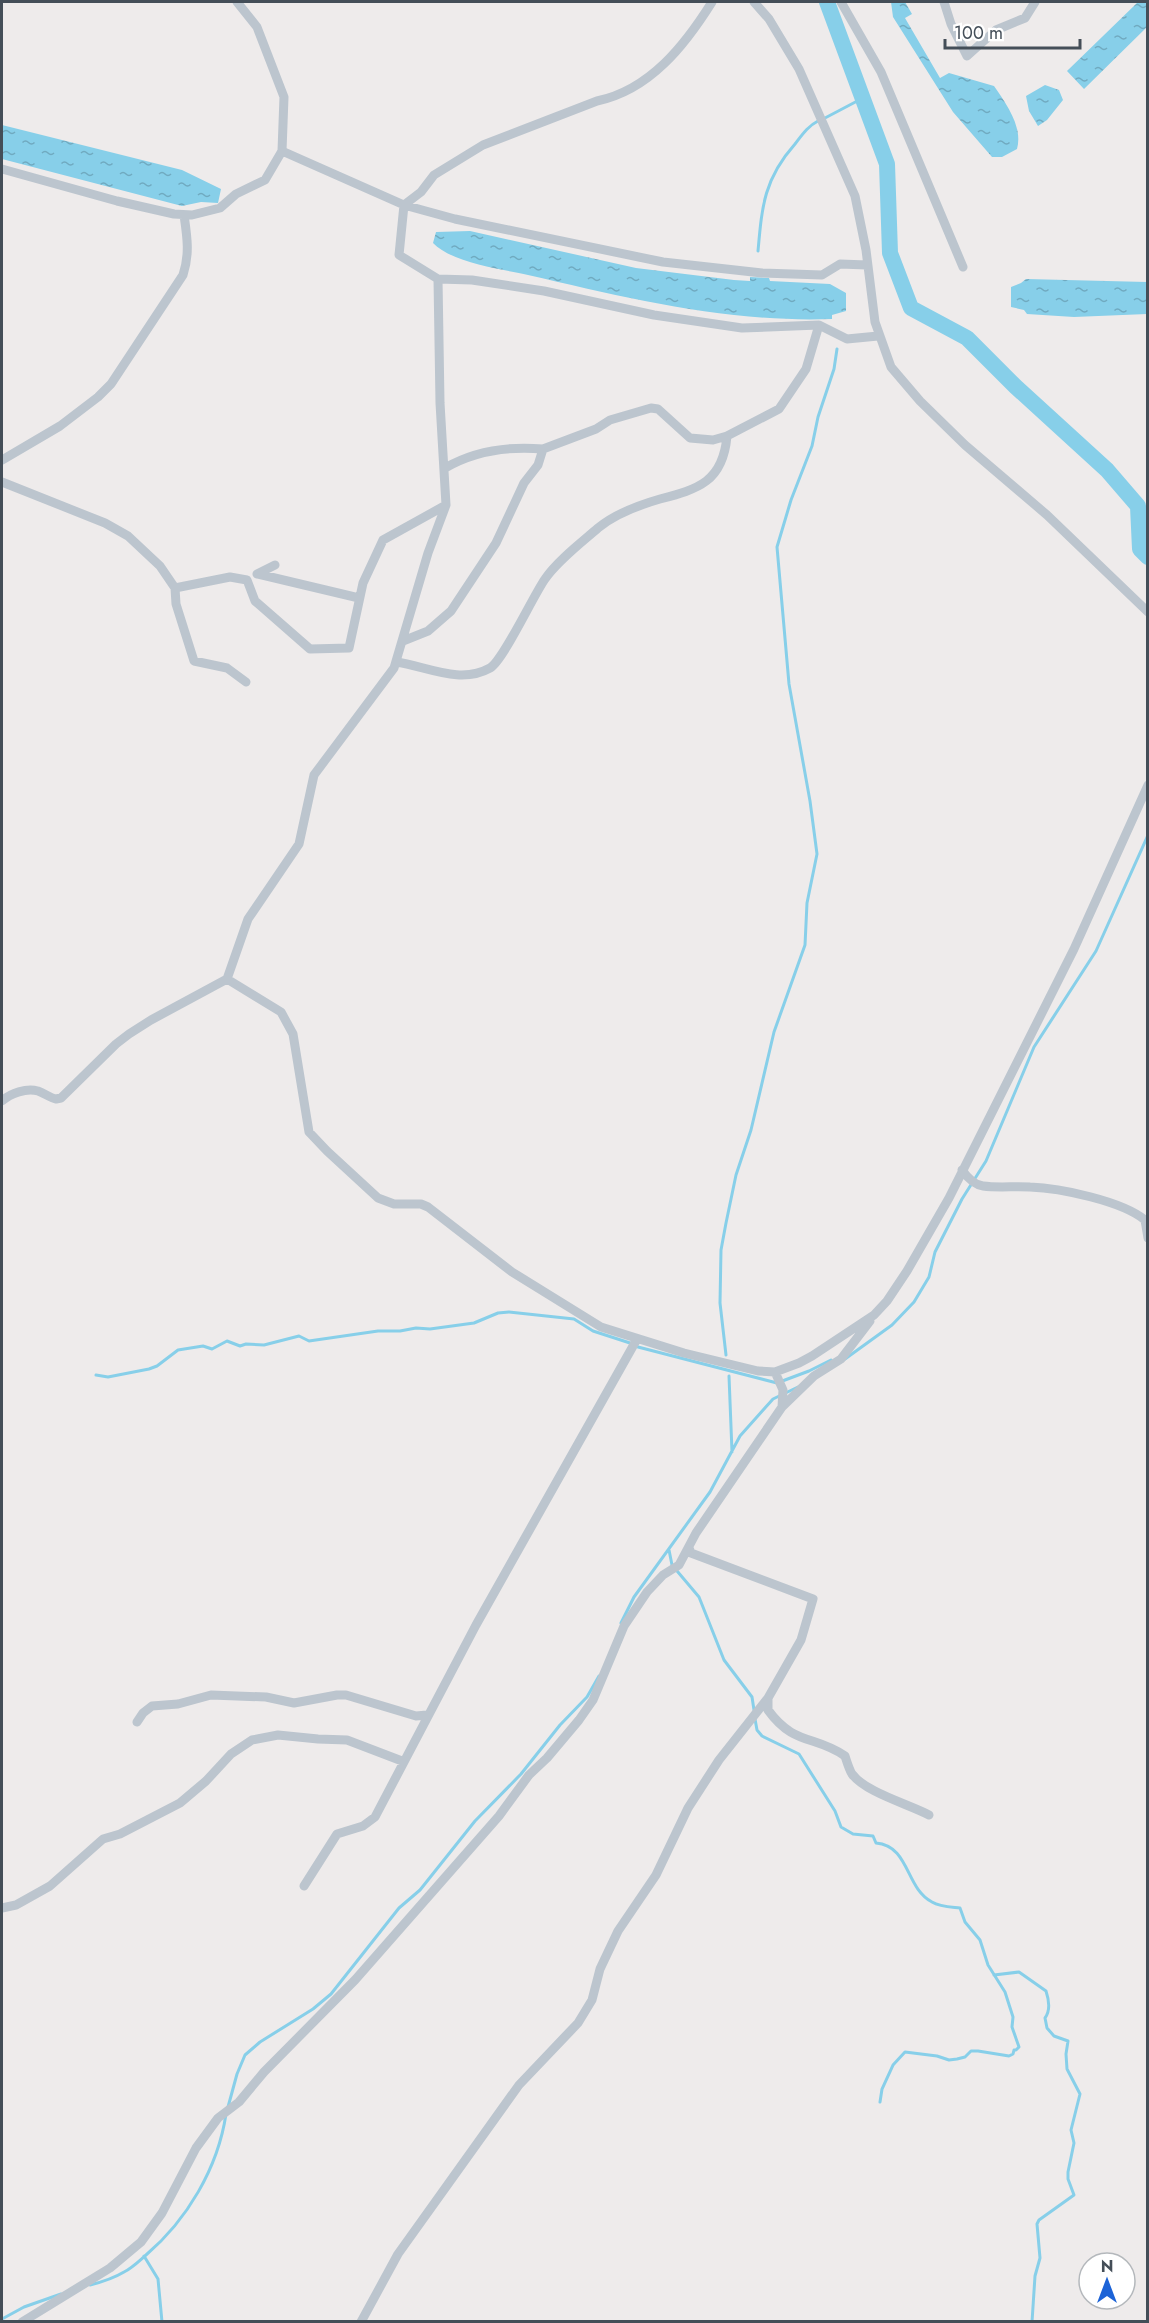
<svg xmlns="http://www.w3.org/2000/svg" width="1149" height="2323" font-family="Jost,sans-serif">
<defs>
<pattern id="water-ripples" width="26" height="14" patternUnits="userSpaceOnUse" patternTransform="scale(1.5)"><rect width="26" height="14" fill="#87cfe9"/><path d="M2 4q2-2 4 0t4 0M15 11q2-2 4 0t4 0" fill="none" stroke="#70aac0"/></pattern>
</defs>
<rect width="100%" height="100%" fill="#eeebeb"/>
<path fill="url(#water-ripples)" d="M891,2H905L912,14L905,18L940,78L949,73L994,86C1007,105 1023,127 1017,149L1002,157H992L953,112L893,17Z
M1138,2H1147V27L1084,89L1067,71Z
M1045,85L1059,90L1063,100L1047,120L1038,126L1029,111L1026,96Z
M2,125L182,170L221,189L218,203L201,202L182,206L2,159Z
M470,231L636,268L734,280L750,281V277L769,278L770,281L830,284L846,293V311L832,315V319C729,323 627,298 528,275C502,269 452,263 433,243L436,232Z
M1026,279L1147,282V314L1074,317L1027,314L1024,310L1011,307V287L1021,283Z"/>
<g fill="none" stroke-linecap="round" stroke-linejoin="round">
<path stroke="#87cfe9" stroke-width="3" d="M825,118L863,98
M758,251C762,206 764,179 795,144C802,135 808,126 818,121
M638,1347L777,1383L809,1371L831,1360
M726,1355L720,1303L721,1250L726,1223L736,1175L751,1130L774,1032L805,945L807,903L817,854L810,801L789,684L777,547L791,500L812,446L818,417L834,369L837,349
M845,1359L892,1325L914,1302L929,1277L935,1252L962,1199L986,1161L1034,1047L1096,951L1148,835
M96,1375L108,1377L149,1369L157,1366L178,1350L203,1346L212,1349L227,1341L240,1346L246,1344L264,1345L299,1336L309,1341L378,1331H400L416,1328L430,1329L474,1323L498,1313L509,1312L574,1319L593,1331L630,1343
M729,1376L732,1452
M669,1550L672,1565L699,1597L724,1660L752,1697L754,1710
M621,1623L634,1597L710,1492L740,1436L773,1399L798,1387
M755,1719L757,1730L762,1736L799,1754L835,1811L841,1827L853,1834L873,1836L876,1843C910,1846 905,1888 932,1902C940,1907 951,1907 960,1908L965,1922L980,1940L988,1965L1005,1992L1013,2017L1012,2027L1019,2047L1016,2050H1014L1013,2054L1009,2056L978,2051H971L965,2057L957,2059L949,2060L937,2056L905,2052L893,2065L882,2089L880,2102
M994,1975L1019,1972L1046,1991C1049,2000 1051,2010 1045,2018L1047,2028L1054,2036L1068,2041L1066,2054L1067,2069L1080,2094L1071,2130L1074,2143L1068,2172V2179L1074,2195L1039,2220L1037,2224L1040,2258L1035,2276L1032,2322
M228,2107L237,2074L245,2055L260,2042L313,2009L331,1994L399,1908L420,1890L475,1821L521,1774L560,1725L587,1697L599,1676
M144,2256L158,2279L162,2322
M90,2285C102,2282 114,2278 124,2272C132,2268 139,2261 146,2255C187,2220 218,2168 226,2114
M2,2319L24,2307L61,2294"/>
<path stroke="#87cfe9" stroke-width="16" d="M827,2L887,164L890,253L911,308L967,338L1016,387L1107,470L1138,506L1140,549L1148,557"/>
<path stroke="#bcc5ce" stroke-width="9" d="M237,2L257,27L284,97L282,151L404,205L455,219L663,262L762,273L822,275L840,264L867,265
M754,2L769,19L799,69L855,196L866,250L875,322L891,367L920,401L965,445L1047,515L1148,612
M841,2L881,72L963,267
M944,2L951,24L967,56L996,30L1025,18L1035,2
M2,169L117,201L174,214L192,215L220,208L236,194L265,180L282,151
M438,279L472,280L544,291L654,315L742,328L819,325L847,339L878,336
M543,449L596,429L610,420L651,408L658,409L690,438L713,440L727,436L779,409L806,369L819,325
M2,460L60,426L98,397L111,384L183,275C190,254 187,236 184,215
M2,482L105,523L128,536L160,566L175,588L176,604L194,661L227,668L246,682
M257,574L275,565
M258,574L359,598
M175,588L230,577L247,580L255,601L310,649L349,648L363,583L383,540L446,505
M403,641L428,631L451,611L496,543L524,483L538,465L543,449C508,446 476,450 445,468
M396,662C426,666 460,685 490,668C503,661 533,596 545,579C557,561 582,542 598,528C615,514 639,505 660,499C698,489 723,482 727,436
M227,979L281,1012L293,1034L309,1132L327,1151L378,1198L394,1204H421L428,1207L512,1272L601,1327L684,1353L758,1371L775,1372L799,1363L812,1356L874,1315L887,1301L907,1271L949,1198L1074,949L1148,785
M2,1101C11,1093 26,1088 38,1091C44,1093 50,1098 56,1099L61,1098L116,1044L129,1034L151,1020L227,979L248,919L299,844L314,775L394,668L428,553L446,505L440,403L438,279L399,255L404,205L421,192L434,175L483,145L597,101C650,90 685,45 712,2
M962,1170C967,1177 975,1185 983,1186C998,1188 1015,1186 1030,1187C1060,1188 1122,1201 1145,1220L1148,1238
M775,1372L783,1390L782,1407
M689,1548L691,1553L813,1599L801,1640L768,1698V1710C794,1746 815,1735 845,1756C847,1762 849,1769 852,1774C865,1792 908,1804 929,1815
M137,1722L143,1713L152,1706L178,1704L211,1695L266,1697L294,1703L337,1695H346L416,1716L427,1715
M304,1886L337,1834L363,1826L375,1817L476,1625L637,1339
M2,1908L16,1905L50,1886L103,1839L120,1834L180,1803L206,1781L231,1754L252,1740L278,1735L318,1739L347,1740L402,1761
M22,2322L110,2268L141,2242L162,2213L196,2148L218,2118L239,2102L264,2072L355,1980L499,1816L529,1775L547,1758L579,1720L593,1700L624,1626L647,1592L663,1575L679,1565L696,1533L782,1407L814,1376L841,1359L870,1321
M361,2322L398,2254L519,2085L578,2023L592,2000L600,1969L618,1931L656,1875L688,1808L719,1760L768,1698"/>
</g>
<rect width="1149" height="2323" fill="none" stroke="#444e58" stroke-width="6"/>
<g transform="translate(1107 2281)"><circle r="28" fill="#ffffff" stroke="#b4b8bc" stroke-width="1.5"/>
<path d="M0-4.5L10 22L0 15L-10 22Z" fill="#1c63d7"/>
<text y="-9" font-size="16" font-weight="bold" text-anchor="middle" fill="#444e58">N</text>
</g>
<path d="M945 39v9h135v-9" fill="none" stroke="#444e58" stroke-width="3"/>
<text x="954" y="39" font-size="18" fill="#444e58" stroke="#ffffff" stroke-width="4.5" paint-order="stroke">100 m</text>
</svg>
